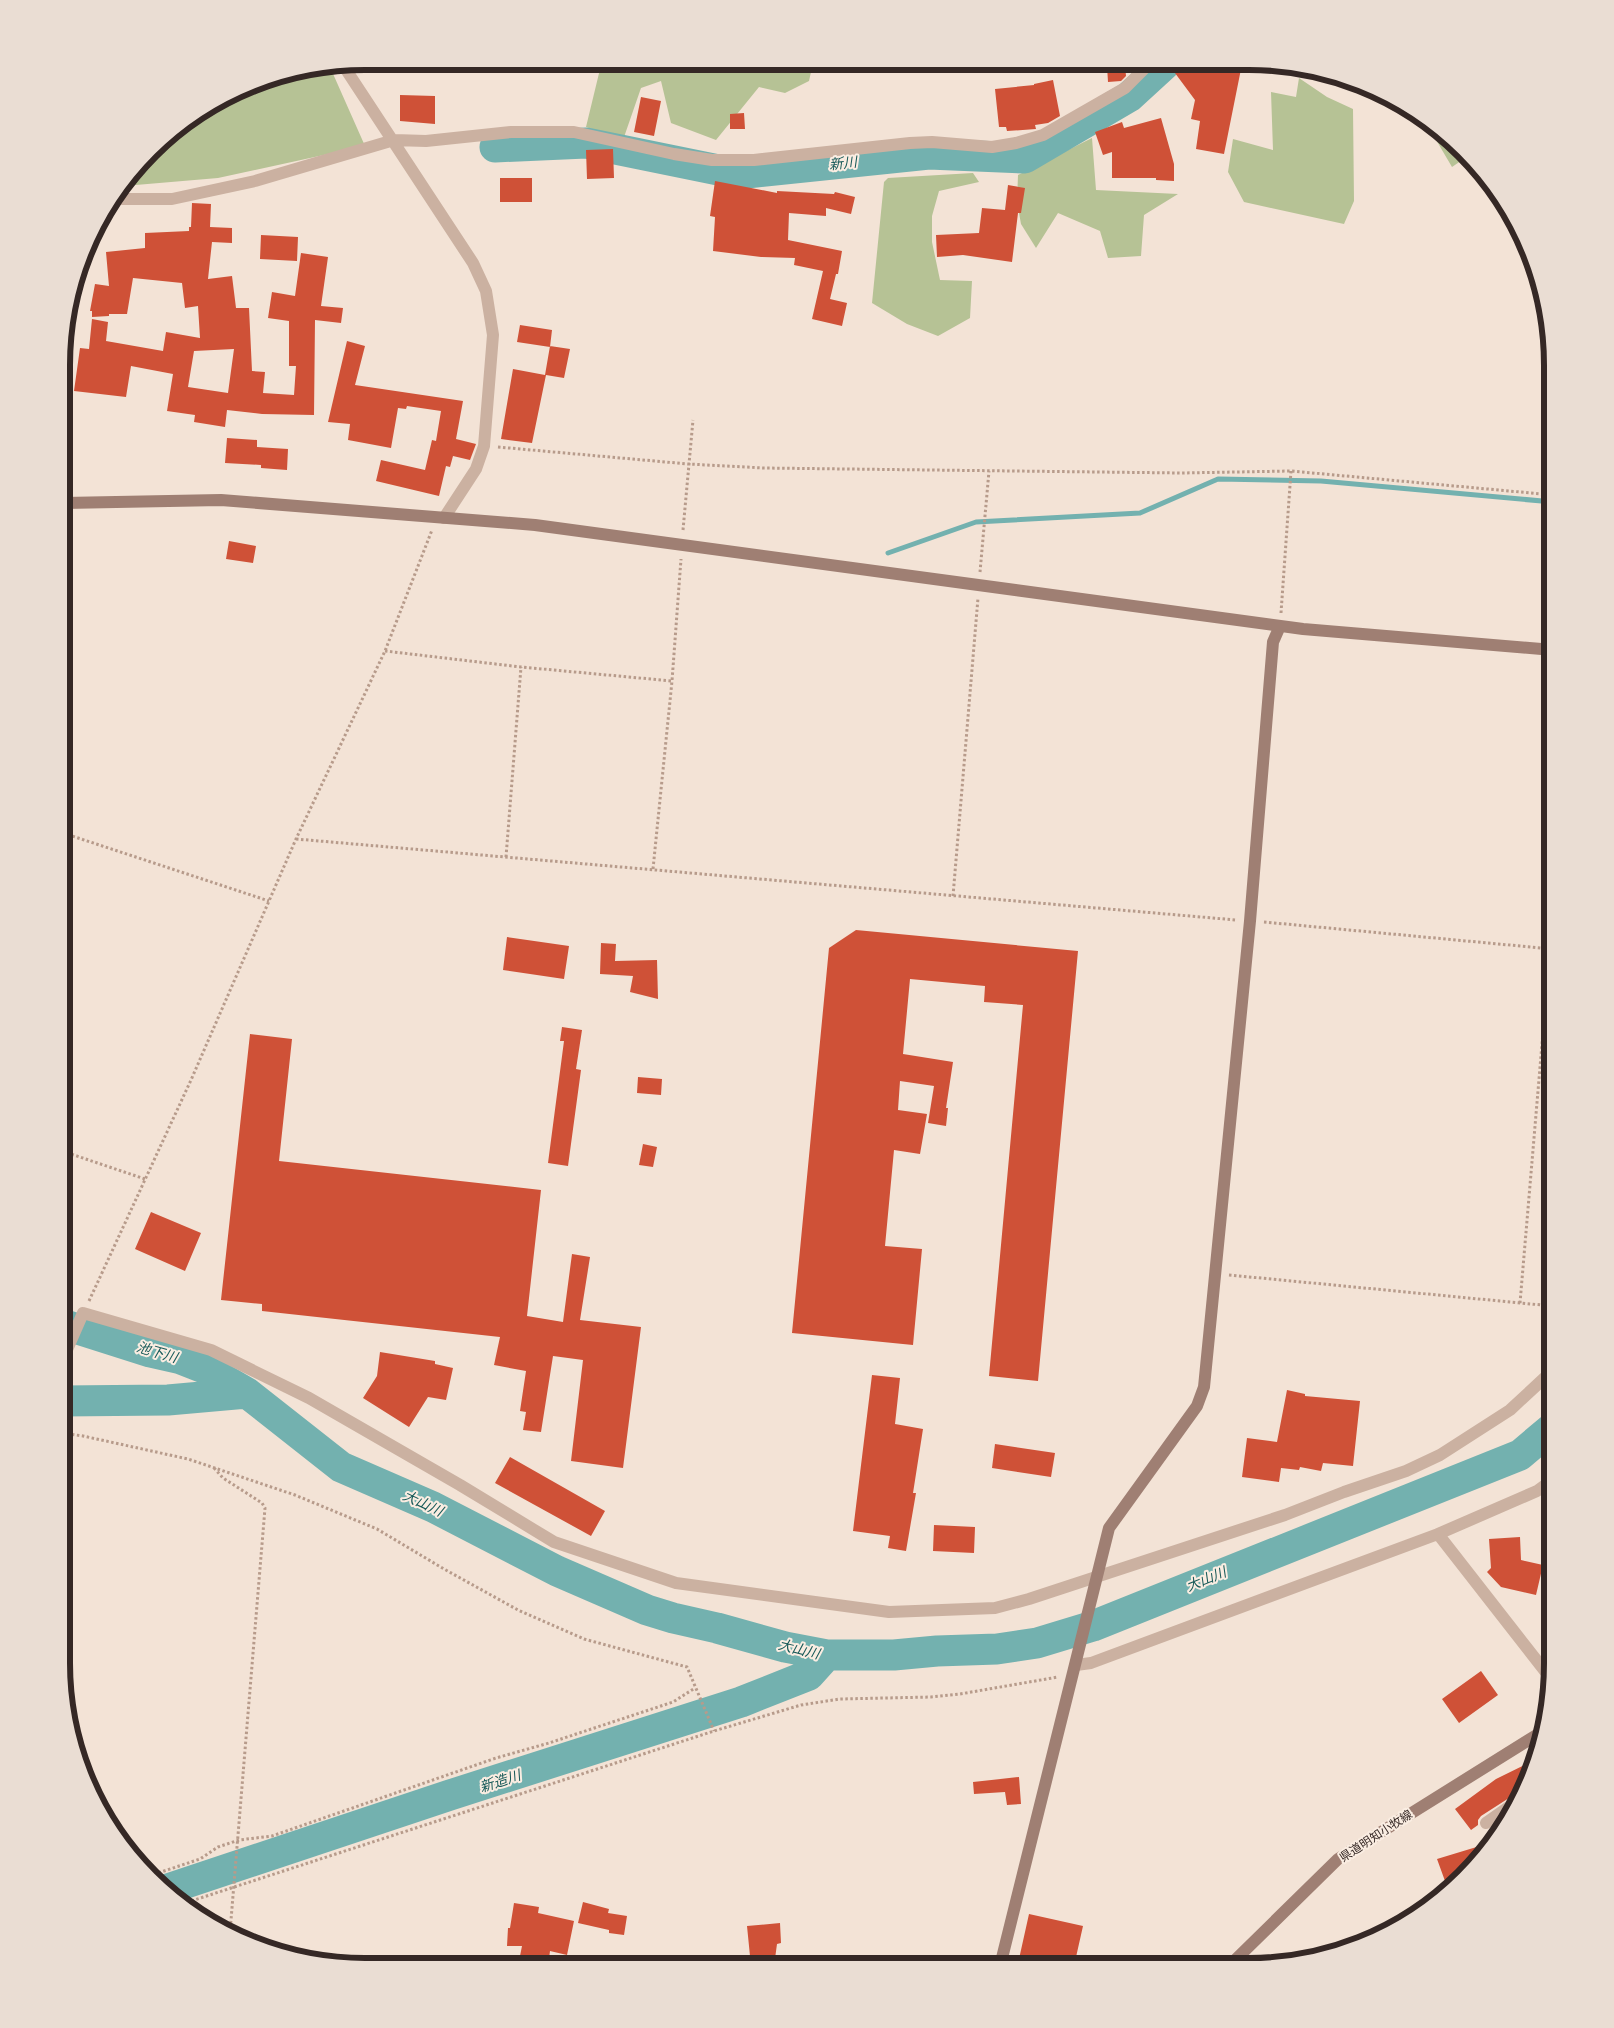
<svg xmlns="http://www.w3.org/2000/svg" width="1614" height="2028" font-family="'Noto Sans','Noto Sans JP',sans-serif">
<rect width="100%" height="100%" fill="#f3e3d6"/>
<path fill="#b6c295" d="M598,62L813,63L809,81L785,93L759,87L716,140L671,123L661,81L641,88L623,140L586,127L601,65Z
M330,67L365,146L218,178L124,186L165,136L206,113H209L211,110L267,77Z
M1299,78L1327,97L1353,109L1354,201L1344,224L1244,202L1228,172L1233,139L1273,150L1271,92L1296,97Z
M1422,116L1468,156L1452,167Z
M1092,138L1096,190L1178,194L1144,215L1141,256L1108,258L1100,231L1058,213L1036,248L1021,224L1017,202L1018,175Z
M973,173L979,182L939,191L932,216V242L940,280L972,281L970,318L938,336L907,324L872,303L884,182L888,178Z"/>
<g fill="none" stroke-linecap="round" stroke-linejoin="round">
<path stroke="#73b1af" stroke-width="5" d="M888,553L976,522L1140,513L1218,479L1321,481L1553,502"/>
<path stroke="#73b1af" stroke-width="31" d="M495,147L586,143L738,174L929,154L1025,158L1129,97L1165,64
M62,1324L150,1352L181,1359L204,1368L247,1393L341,1467L433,1507L557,1571L647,1610L673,1618L717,1628L785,1647L827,1655H894L937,1651L997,1649L1037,1643L1093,1626L1520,1455L1552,1428
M62,1401L168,1400L247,1393
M165,1890L450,1795L741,1702L809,1675L827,1655"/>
</g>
<path fill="#cf5137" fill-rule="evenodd" d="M1180,64H1242L1224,154L1196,149L1200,121L1191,119L1195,100L1172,69Z
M1125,65L1126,76L1121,81L1108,82L1107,66Z
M1053,80L1060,116L1048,123L1035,125L1036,129L1007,131L1006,127H999L995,89L1034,85V84Z
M400,95L435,96V124L400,121Z
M641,97L661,101L654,136L634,132Z
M744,113L745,129H730V114Z
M1161,118L1174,164V181L1156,180V178H1112V152L1103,155L1095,132L1122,122L1124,128Z
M613,149L614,178L587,179L586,150Z
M500,178H532V202H500Z
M715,181L777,193V191L834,194L835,192L855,197L851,214L826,208V216L789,213L788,240L842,251L838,274H836L830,299L847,303L842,326L812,319L823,271L794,265L795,258L761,257L713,251L715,217L710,216Z
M1008,185L1025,188L1021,213H1018L1012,262L963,255L937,257L936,235L979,233L982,208L1005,210Z
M192,203L211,204L210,227L232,228V243L212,242L208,279L232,276L236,308H249L252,371L265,372L263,393L294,395L296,366H289V321L268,318L272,292L295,296L301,253L328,257L321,306L343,308L341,323L315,320L314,415L262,414L227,410L225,427L194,422L195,415L167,411L173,374L131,366L126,397L74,391L80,348L89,349L92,319L108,322L106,341L163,351L166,332L200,338L198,306L185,308L182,283L133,278L127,314H109V316L92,317V311H90L95,284L109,286L106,252L145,248V233L189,231V227H191ZM234,349L228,393L188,387L194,351Z
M261,235L298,237L297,261L260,259Z
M520,325L552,330L550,347L517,342Z
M347,341L365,346L355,385L463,401L456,439L476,444L470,460L453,456L450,467L446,466L439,496L376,481L381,460L425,470L432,440L436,441L441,411L407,406L406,409L398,408L391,448L348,440L350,424L328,422Z
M550,346L570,349L564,378L546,375L532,443L501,439L513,369L545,375Z
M227,438L257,440V447L288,449L287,470L261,468V465L225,463Z
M229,541L256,546L253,563L226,559Z
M856,930L1078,951L1038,1381L989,1376L1023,1005L984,1002L985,986L910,979L903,1054L953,1062L946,1108H948L946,1126L928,1123L934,1086L900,1081L898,1110L927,1114L920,1154L894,1150L885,1246L922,1249L913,1345L792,1333L829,948Z
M507,937L569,946L564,979L503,970Z
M601,943L616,944L615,961L657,960L658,999L630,992L633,976L600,974Z
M562,1027L582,1030L576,1069L581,1070L568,1166L548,1163L564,1041H560Z
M250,1034L292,1039L279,1161L541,1190L527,1316L563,1322L572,1254L590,1257L580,1320L641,1327L623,1468L571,1461L583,1360L553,1356L541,1432L523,1430L526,1412L520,1411L526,1371L494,1365L500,1337L262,1311V1304L221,1300Z
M638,1077L662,1079L661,1095L637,1093Z
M643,1144L657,1147L653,1167L639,1165Z
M151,1212L201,1233L185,1271L135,1249Z
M380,1352L435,1361V1364L453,1368L446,1400L428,1397L409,1427L363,1398L377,1376Z
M872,1375L900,1378L895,1424L923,1429L913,1493H916L906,1551L888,1548L890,1536L853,1531Z
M1287,1390L1305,1394V1396L1360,1401L1353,1466L1323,1463L1321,1471L1300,1467L1299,1470L1281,1468L1279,1482L1242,1477L1247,1438L1277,1442Z
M995,1444L1055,1453L1051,1477L992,1468Z
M510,1457L605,1511L591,1536L495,1483Z
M934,1525L975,1527L974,1553L933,1551Z
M1520,1537L1521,1560L1543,1565L1536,1595L1501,1587L1487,1572L1491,1568L1489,1539Z
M1481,1671L1498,1695L1459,1723L1442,1699Z
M1537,1759L1523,1789L1481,1816L1478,1820V1825L1471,1830L1455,1809L1496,1779Z
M1019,1777L1021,1804L1007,1805L1005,1792L974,1794L973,1782Z
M1493,1842L1465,1874L1445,1881L1437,1859Z
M583,1902L609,1909L608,1913L627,1916L624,1935L609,1933V1930L578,1923Z
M514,1903L539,1907L538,1913L574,1921L567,1955L550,1951L548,1966H518L522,1946H507L508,1928H510Z
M1029,1914L1083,1926L1074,1966H1055L1019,1959Z
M780,1923L781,1943L777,1944L774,1966H751L747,1926Z"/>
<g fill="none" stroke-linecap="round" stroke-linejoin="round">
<path stroke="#b79b8b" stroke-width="3" stroke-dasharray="2.5 2.5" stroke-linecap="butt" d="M498,447L688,464L764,468L1181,473L1291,471L1553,495
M683,530L693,420
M980,572L989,471
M1281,613L1291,471
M385,651L521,667L672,681
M63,833L269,901
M296,839L1236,920
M506,857L521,667
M653,869L672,681L681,559
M953,896L978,598
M1264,922L1552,949
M62,1151L145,1179
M1229,1275L1552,1306
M89,1301L191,1080L296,839L385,651L432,530
M1520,1303L1552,926
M62,1306L71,1309
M62,1433L83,1436L188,1459L295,1495L377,1529L444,1569L518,1610L584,1639L687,1667L714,1731
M214,1468L223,1478L262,1503L265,1508L230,1932
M149,1876L200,1859L218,1847L239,1840L272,1836L496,1758L549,1743L673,1702L695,1688
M182,1904L714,1731L801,1705L840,1699L931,1697L960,1694L1058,1677"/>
<path stroke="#cbb1a1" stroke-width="12" d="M343,65L473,263L486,291L493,335L484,446L476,469L444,518
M113,199H172L255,181L394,140L426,141L511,132H574L674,154L712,160H754L910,143L932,142L992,147L1016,143L1043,135L1125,88L1150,63
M62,1361L83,1313L211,1350L309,1398L460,1485L554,1542L676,1583L889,1612L995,1608L1029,1599L1285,1515L1344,1492L1406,1471L1440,1455L1510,1410L1552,1371
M1438,1534L1552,1680
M1076,1665L1091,1663L1438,1534L1537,1491L1552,1480
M1486,1823L1516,1802"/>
<path stroke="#9f7f73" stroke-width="12" d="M64,503L221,500L535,525L1303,629L1553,650
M1000,1966L1109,1528L1197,1406L1204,1387L1250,921L1273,642L1280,626
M1229,1966L1338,1859L1543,1731"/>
</g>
<g text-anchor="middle" stroke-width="4" stroke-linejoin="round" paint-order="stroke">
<g font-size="12" fill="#352825" stroke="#faede2">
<text transform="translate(1376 1836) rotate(-33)" y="4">県道明知小牧線</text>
</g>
<g font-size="14" font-style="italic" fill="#175958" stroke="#faede2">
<text transform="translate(843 163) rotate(-6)" y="5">新川</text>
<text transform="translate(157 1352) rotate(16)" y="5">池下川</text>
<text transform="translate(423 1503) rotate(25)" y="5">大山川</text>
<text transform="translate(1206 1579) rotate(-22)" y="5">大山川</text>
<text transform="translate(799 1649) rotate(14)" y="5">大山川</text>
<text transform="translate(500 1781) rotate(-18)" y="5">新造川</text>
</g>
</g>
<path d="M0 0H1614V2028H0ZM365 70H1249A295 295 0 0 1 1544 365V1663A295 295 0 0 1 1249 1958H365A295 295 0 0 1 70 1663V365A295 295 0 0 1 365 70Z" fill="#eaddd3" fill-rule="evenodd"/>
<path fill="none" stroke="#352825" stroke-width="6" d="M365 70H1249A295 295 0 0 1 1544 365V1663A295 295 0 0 1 1249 1958H365A295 295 0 0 1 70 1663V365A295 295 0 0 1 365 70Z"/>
</svg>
